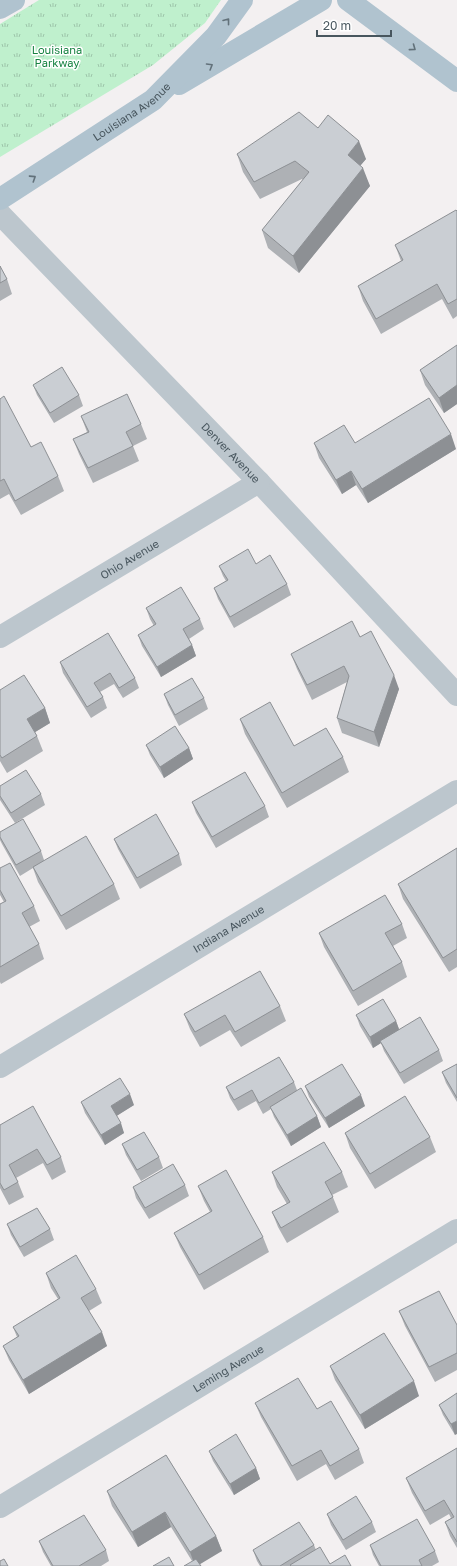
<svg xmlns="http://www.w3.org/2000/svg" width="457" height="1566" font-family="'Golos Text',sans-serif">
<defs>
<pattern id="park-tufts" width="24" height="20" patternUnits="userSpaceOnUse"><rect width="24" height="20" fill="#bff0cd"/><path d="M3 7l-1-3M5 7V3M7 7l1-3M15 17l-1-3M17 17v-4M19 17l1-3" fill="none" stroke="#9dc5aa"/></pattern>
</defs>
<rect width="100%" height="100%" fill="#f3f0f1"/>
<path fill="url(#park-tufts)" d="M39,0H221L205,23L153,65L0,157V24Z"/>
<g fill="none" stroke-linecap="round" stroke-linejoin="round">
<g stroke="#bcc6cd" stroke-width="22">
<path id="s1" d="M0,214L259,482L457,695"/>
<path id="s2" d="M0,637L259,482"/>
<path id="s3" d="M0,1067L457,791"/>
<path id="s4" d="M0,1507L457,1230"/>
</g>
<g stroke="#b0c3cf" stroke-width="22">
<path d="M348,0L457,81"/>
<path d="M0,8L14,0"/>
<path d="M179,84L321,0"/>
<path id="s5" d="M0,199L153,100L216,36L242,0"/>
</g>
</g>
<path fill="#aeb1b5" d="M318,128L366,159L360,166L370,186L299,273L268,248L262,230L303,180L302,179L260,199L243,172L237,154Z
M457,211V316L453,319L442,299L381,334L363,301L358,286L401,261L395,245Z
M0,266L7,279L12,294L0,301Z
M457,345V404L444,413L425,385L420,370Z
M33,385L79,395L83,406L54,423L37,395Z
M0,399L31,447L58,476L64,491L21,515L9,494L0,499Z
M81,416L141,424L147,439L133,446L139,461L93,483L79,454L73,439L87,432Z
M314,443H355L456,449L368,503L356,485L342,494L319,458Z
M256,564L287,584L291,595L234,628L218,599L214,588L226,581L223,576L219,566Z
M146,608L200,619L204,629L189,639L192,645L196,656L161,677L142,646L138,635L154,626L150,619Z
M360,637L399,689L379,747L342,733L337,718L347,682L312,700L297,669L291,654Z
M60,662L135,678L139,688L123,698L114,684L100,692L103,697L107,708L91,718L63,673Z
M0,690L45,708L50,723L35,732L37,736L43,751L7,773L0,761Z
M164,694L204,698L208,709L179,726L168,705Z
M240,719L294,746L343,757L349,772L287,808L245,734Z
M146,745L189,748L193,759L164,778L150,755Z
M0,786L41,794L45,805L15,823L0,800Z
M192,802L265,806L269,817L216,848L196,813Z
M0,832L41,851L44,860L114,884L120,899L66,930L38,882L33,868L20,876L2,844L0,840Z
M114,839L179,854L182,865L140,889L118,849Z
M457,848V967L449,972L403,899L398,884Z
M0,868L34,906L40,921L29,927L39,944L44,959L1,984L0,982V904L4,902L0,895Z
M402,924L407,938L393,946L402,962L407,977L358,1006L324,947L319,933Z
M280,1006L286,1021L241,1047L230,1030L200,1047L190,1029L184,1014Z
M356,1015L396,1021L399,1029L439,1050L443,1061L404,1084L384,1051L381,1043L373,1048L360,1026Z
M457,1064V1102L446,1083L442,1072Z
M294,1082L297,1090L317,1116L321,1127L291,1146L274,1117L271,1109L263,1114L256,1101L238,1111L230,1098L226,1087Z
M305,1086L365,1106L329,1128L309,1097Z
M81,1102L134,1105L116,1116L124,1133L105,1145L85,1113Z
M0,1125L61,1157L66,1172L52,1180L43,1163L16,1178L18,1182L24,1197L9,1205L0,1188Z
M345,1133L430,1137L436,1152L375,1189L350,1148Z
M122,1144L159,1157L163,1168L141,1181L126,1155Z
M272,1172H342L348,1187L332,1195L339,1212L287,1243L278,1227L272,1212L287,1204L277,1187Z
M185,1185L189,1196L149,1219L136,1198L133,1187Z
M198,1186L263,1237L269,1252L204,1290L180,1247L174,1233L210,1212L204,1201Z
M7,1224L50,1229L54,1240L24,1257L11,1235Z
M46,1273L96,1289L102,1303L89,1311L107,1346L29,1394L9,1360L3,1346L17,1337L13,1327L58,1299L51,1288Z
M399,1311L457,1325V1370L435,1382L405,1326Z
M330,1366L419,1396L365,1429L335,1380Z
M457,1393L455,1435L443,1415L439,1405Z
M255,1403L317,1409L359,1449L364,1463L335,1480L326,1464L297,1481L261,1417Z
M457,1448V1548L450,1536L445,1522L451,1518L449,1514L430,1525L412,1493L406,1478Z
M209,1451L256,1468L260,1479L234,1495L213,1461Z
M166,1455L216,1536L222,1551L192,1561L171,1527L138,1547L112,1506L107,1491Z
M327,1514L372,1522L376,1532L346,1550L331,1525Z
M39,1541L106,1550L109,1561L101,1566H51L43,1552Z
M314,1545L316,1550L330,1564L351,1566H260L257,1561L253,1550Z
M370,1545L435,1551L439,1562L432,1566H379L373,1555Z"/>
<path fill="#8d9094" d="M359,141L366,159L354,173L348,155Z
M363,168L370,186L299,273L293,256Z
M457,385V404L444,413L439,398Z
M451,434L456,449L368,503L362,489Z
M351,471L356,485L342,494L336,480Z
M192,645L196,656L161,677L157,667Z
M394,675L399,689L379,747L374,732Z
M45,708L50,723L32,734L27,719Z
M189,748L193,759L164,778L160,767Z
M396,1021L400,1032L380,1041L381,1043L373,1048L370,1037Z
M130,1094L134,1105L115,1117L111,1106Z
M361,1095L365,1106L329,1128L325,1118Z
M317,1116L321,1127L291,1146L287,1135Z
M121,1123L124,1133L105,1145L101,1135Z
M102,1332L107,1346L29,1394L23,1380Z
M414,1381L419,1396L365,1429L360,1415Z
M457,1421V1434L455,1435L451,1424Z
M256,1468L260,1479L234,1495L230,1484Z
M165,1512L171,1527L138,1547L132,1532Z
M216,1536L222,1551L197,1566H195L190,1552Z"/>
<path fill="#caced3" stroke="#8d9094" d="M299,112L318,128L328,115L359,141L348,155L363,168L293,256L262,230L309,172L295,161L254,182L237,154Z
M456,210L457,211V299L448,304L437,284L376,319L358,286L403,260L395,245Z
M0,266L7,279L0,283Z
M457,345V385L439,398L420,370Z
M62,367L79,395L50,413L33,385Z
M127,394L141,424L126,432L133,446L88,468L73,439L89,432L81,416Z
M4,396L31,447L41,442L58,476L15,501L4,479L0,481V399Z
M429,398L451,434L362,489L351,471L336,480L314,443L344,425L355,443Z
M248,549L256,564L270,555L287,584L230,617L214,588L228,580L219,566Z
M181,587L200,619L183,629L192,645L157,667L138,635L156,624L146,608Z
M352,621L360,637L371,631L394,675L374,732L337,718L349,676L344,666L307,685L291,654Z
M108,633L135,678L119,688L110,673L94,683L103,697L87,707L60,662Z
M24,675L45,708L27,719L37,736L2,758L0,755V690Z
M192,678L204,698L175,715L164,694Z
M270,702L294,746L326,728L343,757L282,793L240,719Z
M175,726L189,748L160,767L146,745Z
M26,770L41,794L11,813L0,796V786Z
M245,772L265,806L212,837L192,802Z
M156,814L179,854L137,878L114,839Z
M23,819L41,851L16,865L0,837V832Z
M86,836L114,884L61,916L33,867Z
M457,848V949L443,958L398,884Z
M10,863L34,906L22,913L39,944L0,967V904L6,901L0,890V868Z
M385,895L402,924L385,933L402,962L353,991L319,933Z
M260,971L280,1006L235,1032L225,1015L195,1032L184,1014Z
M383,999L396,1021L370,1037L356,1015Z
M420,1017L439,1050L400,1073L380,1041Z
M279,1057L294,1082L259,1103L252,1090L234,1100L226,1087Z
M342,1064L361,1095L325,1118L305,1086Z
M457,1064V1098L442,1072Z
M120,1078L130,1094L111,1106L121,1123L101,1135L81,1102Z
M301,1088L317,1116L287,1135L270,1107Z
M405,1096L430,1137L370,1174L345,1133Z
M33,1106L61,1157L47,1165L37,1149L9,1165L18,1182L4,1190L0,1183V1125Z
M144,1132L159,1157L137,1170L122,1144Z
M324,1142L342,1172L325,1182L333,1197L281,1228L272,1212L290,1202L272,1172Z
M173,1164L185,1185L145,1208L133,1187Z
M226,1170L263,1237L199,1275L174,1233L212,1211L198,1186Z
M37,1208L50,1229L20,1247L7,1224Z
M76,1255L96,1289L81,1298L102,1332L23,1380L3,1346L19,1336L13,1327L60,1298L46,1273Z
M439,1291L457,1325V1353L429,1367L399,1311Z
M384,1333L414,1381L360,1415L330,1366Z
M298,1378L317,1409L331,1401L359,1449L330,1466L321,1450L292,1466L255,1403Z
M457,1393V1421L451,1424L439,1405Z
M236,1434L256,1468L230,1484L209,1451Z
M457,1448V1542L445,1522L454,1517L444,1500L425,1511L406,1478Z
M166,1455L216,1536L190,1552L165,1512L132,1532L107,1491Z
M356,1496L372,1522L343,1540L327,1514Z
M84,1515L106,1550L79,1566H53L39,1541Z
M417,1519L435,1551L419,1560L422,1566H381L370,1545Z
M299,1522L314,1545L280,1566H262L253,1550Z
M320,1547L330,1564L345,1555L351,1566H291L290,1565Z
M169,1557L174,1566H153Z
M4,1559L8,1566H0V1561Z
M196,1559L201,1566H184Z"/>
<defs><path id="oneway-chevron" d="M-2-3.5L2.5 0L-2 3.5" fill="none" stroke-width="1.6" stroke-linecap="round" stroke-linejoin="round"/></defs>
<g stroke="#62717a">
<use href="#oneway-chevron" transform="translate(227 21) rotate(-52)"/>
<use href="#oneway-chevron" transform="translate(413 48) rotate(36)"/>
<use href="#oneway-chevron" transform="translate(210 66) rotate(-31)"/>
<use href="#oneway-chevron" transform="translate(33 178) rotate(-33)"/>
</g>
<g text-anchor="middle" stroke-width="3" stroke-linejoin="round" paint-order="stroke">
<g font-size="11" fill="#168241" stroke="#fff">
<text x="57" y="54">Louisiana<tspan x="57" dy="13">Parkway</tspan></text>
</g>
<g font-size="11" fill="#48565e" stroke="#fff">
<text dy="4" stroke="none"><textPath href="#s5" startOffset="158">Louisiana Avenue</textPath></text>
<text dy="4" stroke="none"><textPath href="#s1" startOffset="332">Denver Avenue</textPath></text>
<text dy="4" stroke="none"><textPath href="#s2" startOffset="151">Ohio Avenue</textPath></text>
<text dy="4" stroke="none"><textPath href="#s3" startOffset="267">Indiana Avenue</textPath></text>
<text dy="4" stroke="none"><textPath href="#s4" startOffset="267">Leming Avenue</textPath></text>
</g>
</g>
<path d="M317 30v6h74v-6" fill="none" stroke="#48565e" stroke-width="2"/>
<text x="323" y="30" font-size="12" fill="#48565e" stroke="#ffffff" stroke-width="3" paint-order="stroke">20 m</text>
</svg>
